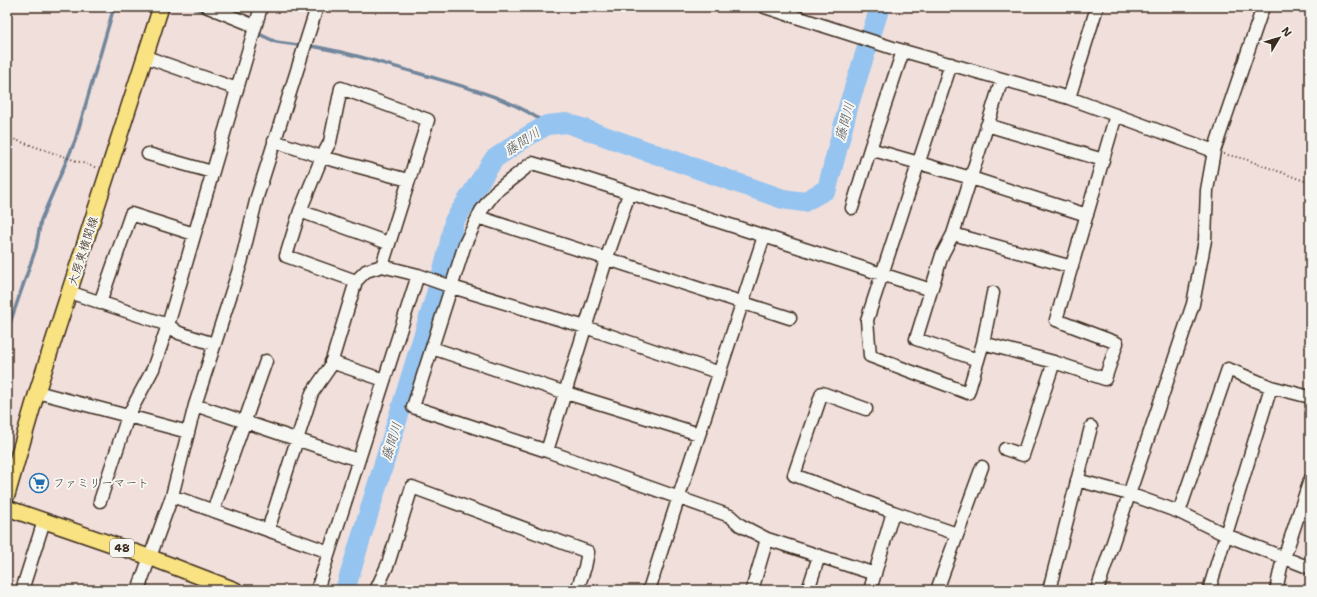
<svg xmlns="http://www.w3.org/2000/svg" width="1317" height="597" font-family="'Shantell Sans','Klee One',sans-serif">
<rect width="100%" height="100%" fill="#f1dfdb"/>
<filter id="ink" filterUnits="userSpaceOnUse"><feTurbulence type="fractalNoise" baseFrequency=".025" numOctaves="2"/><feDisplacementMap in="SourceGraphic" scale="8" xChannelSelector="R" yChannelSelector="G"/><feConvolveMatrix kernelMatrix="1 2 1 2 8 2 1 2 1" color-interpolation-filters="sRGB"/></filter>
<g filter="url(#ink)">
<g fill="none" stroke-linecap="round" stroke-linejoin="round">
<path stroke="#71869c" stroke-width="3.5" d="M192,7L207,13
M257,33L276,42L298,45
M310,46C346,51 380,63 414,72C457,85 512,97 547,125
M7,322L10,323L36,248L41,220L75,141L114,7"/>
<path stroke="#95c4f0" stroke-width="20" d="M345,590L434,301L447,255L454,221L494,159L528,136L547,125L567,123L783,199L804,202L827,189L849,104L880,7"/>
<g stroke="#3b2a1e" stroke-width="15">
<path id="minor" d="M208,7L255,26
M765,7L893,48L1069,98L1214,151
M903,51L870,149L971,178L1087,215
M146,57L237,89
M951,64L867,320L870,356L968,393L983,343
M1002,79L953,234L1072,267
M1069,98L1097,7
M987,125L1103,160
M274,141L322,157L408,180
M148,154L212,172
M852,208L870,149
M300,211L286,256L356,281
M478,217L790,318
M953,234L942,255L916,339L978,360
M764,236L931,290
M382,266L428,120L341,88L330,142L322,157L300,211L388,243
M69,292L168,325L179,333L214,344
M993,293L983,343L1054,362
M100,303L131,214L194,234
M432,348L566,393L699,434
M331,362L384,380
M37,392L128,416L100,501
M195,405L358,460
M866,409L822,393L794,475L893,512
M188,432L128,416L153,369L168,325L261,7
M1005,449L1023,455L1054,362L1105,379L1117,343L1056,320L1116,115
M547,451L607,257L629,194
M1077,480L1129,494L1179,512L1226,535L1310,568
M172,496L329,552
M213,511L266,361
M1179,512L1228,369L1271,387L1310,397
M268,530L312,393L330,367L356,281L366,271L382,266L418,275L452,287L585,327L720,373
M22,590L44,521
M138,590L172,496L195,405L241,263L257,197L317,7
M317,590L418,275
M376,590L388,564L412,487L588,552L585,567L577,590
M649,590C686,472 726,354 764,236L577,176L532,163L495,192L481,211L465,244L413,407L547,451L730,516L740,525L767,539
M752,590L767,539L875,574
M808,590L819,556
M870,590L893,512L957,534
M937,590L982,467
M1049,590L1091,427
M1097,590L1193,304L1205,240L1207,190L1214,151L1263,7
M1209,590L1271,387
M1276,590L1281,567L1310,480"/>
</g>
<g stroke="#3b2a1e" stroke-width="18">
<path id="major" d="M7,495L37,392L161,7
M7,508L149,557L235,590"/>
</g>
<path stroke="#3b2a1e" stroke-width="2" stroke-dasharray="1 3" stroke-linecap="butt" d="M7,137L97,168
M1224,154L1245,159L1310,183"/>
<use href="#minor" stroke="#f6f6f2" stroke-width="12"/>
<use href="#major" stroke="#f8e281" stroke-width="15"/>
</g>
</g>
<defs>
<g id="supermarket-ring" transform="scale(1)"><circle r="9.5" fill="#f6f6f2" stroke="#1f6fb2" stroke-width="1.5"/><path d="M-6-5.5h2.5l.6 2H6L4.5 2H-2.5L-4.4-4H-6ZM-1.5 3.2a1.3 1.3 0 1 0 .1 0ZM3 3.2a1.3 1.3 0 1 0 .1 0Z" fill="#1f6fb2"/></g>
</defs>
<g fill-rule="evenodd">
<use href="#supermarket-ring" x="39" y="483"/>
</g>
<g text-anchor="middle" stroke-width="4" stroke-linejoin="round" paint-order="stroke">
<rect fill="#f6f6f2" stroke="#73675e" stroke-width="1" x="110" y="539" width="24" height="18" rx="3"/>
<g font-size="11" font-weight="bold" fill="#3b2a1e">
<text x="122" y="552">48</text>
</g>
<g font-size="12" fill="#3b2a1e" stroke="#f6f6f2">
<text transform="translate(83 251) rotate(-72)" y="4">大房東横関線</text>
</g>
<g font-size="12" fill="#3b2a1e" stroke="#f6f6f2" text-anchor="start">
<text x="53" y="487">ファミリーマート</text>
</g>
<g font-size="13" font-style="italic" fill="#56585d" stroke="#f6f6f2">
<text transform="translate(844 121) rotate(-75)" y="5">藤間川</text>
<text transform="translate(522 141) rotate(-33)" y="5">藤間川</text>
<text transform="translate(391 441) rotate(-73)" y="5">藤間川</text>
</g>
</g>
<rect width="1317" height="597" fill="none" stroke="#f6f6f2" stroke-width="24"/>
<rect x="12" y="12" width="1293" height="573" fill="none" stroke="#3b2a1e" stroke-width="1.5" filter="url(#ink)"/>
<g transform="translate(1279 38) rotate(52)" stroke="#f6f6f2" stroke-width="3" paint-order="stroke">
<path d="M0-3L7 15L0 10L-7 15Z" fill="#3b2a1e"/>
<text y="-6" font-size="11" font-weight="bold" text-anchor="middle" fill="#3b2a1e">N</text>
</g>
</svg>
